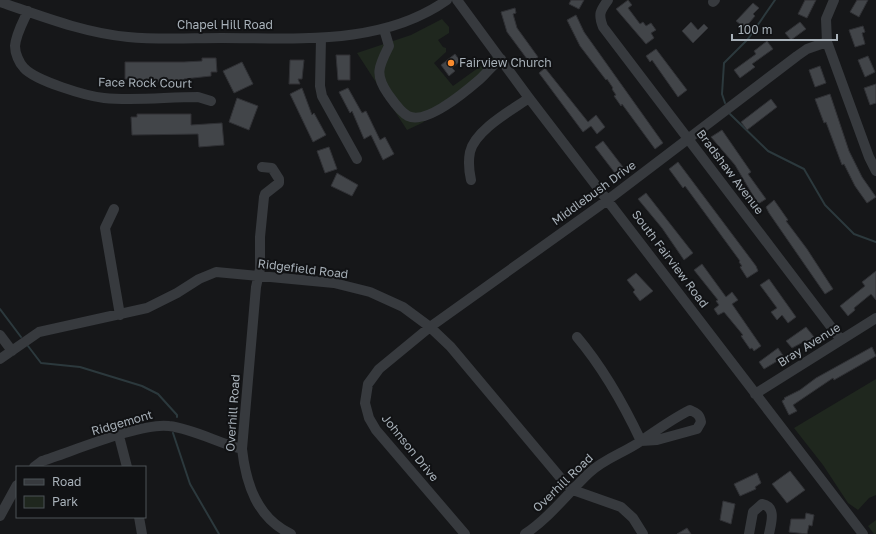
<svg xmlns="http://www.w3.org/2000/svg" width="876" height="534" font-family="'Golos Text',sans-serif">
<rect width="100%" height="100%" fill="#161719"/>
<path fill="#1f271e" d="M442,19L449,27V33L438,40L443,47L446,48V52L434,63L453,86L496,55L503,64L422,123L407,130L357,53L411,35Z
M876,379V495L869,498L858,510L848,503L823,465L794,428Z
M876,520V534H874L868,526Z"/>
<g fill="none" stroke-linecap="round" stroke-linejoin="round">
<path stroke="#2c393d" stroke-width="2" d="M725,103L722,94L724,63L748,39L775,0
M730,114L768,151L804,169L825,205L854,234L876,242
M0,309L21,337
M28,346L41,363L80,367L142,386L158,394L177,415V417
M173,433L190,484L219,534"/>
</g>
<path fill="#424549" stroke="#303135" d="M571,0H584L579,9L569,4Z
M628,0L632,5L628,8L640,24L643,22L646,26L651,23L656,30L651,33L654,38L646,44L616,9Z
M805,0H816L807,18L798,14Z
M857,0H868L859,17L850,12Z
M753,3L759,8L753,14L755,16L745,28L736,21Z
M515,8L516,13L513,14L517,28L538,57L530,63L507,32L501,12Z
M576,15L584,32L663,143L655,149L622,104L621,106L614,96L616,95L612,89L613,88L607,79L606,80L580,46L567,20Z
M691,22L698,30L704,24L708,28L693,43L682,31Z
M800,22L806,29L791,40L785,33Z
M863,26L865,32L862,33L865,44L855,47L849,30Z
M767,41L773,49L752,64L755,67L740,78L734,70L756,54L754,51Z
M656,49L687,90L678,97L652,60L650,62L646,56Z
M455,54L460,61L452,68L455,71L449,76L441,65Z
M336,55H350V80H338Z
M868,56L875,72L865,77L858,60Z
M202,58H216L217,72H211V76L184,79V82H131V79H125V62H184L202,61Z
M290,60H304L302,79H298L300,84H289Z
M242,62L253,84L234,93L223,71Z
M820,66L826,83L815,87L809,70Z
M545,68L588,122L596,115L605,127L597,134L591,126L583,132L539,73Z
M876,84V103L870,105L864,88Z
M302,88L312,115L314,113L326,135L313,142L290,94Z
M348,88L362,113L366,111L380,140L385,137L394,154L383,160L371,135L364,139L352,111L350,113L339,92Z
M830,94L849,151L862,177L876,197L867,203L855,186L844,164L842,165L826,122L824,123L815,99Z
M237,98L258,106L249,130L229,122Z
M771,99L777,107L747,130L741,122Z
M137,114H191V125L222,123L224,145L199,147L198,134L132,135L131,117H137Z
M722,130L751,172L748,174L766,199L758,204L735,165L711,137Z
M603,141L626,171L618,177L595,147Z
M329,147L337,169L325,173L317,151Z
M678,162L756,266L758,271L747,278L740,267L742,266L739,262L740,261L685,186L683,188L669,169Z
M337,173L358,185L352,196L331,186Z
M646,193L693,253L684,260L662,228L638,199Z
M774,200L788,220L786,221L807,249L833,289L825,294L769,213L766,207Z
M702,264L726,297L732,292L738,300L732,304L761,346L754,351L752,348L750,349L741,336L743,335L724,312L718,315L714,309L719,305L716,301L718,300L694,270Z
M876,271V300L871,294L854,308L855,310L848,316L840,306L865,286L862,282Z
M636,273L653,291L640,301L633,292L635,290L627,280Z
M769,279L796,317L788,323L782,315L777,320L771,312L777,308L760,285Z
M806,327L814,337L806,343L805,341L792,348L786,341Z
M872,347L876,356L834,380L833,378L793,405L797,411L789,415L782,401L785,399L784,398L800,390L816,378Z
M778,348L784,357L764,369L759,362Z
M790,471L805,490L787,503L772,484Z
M757,473L761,483L755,487L756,489L740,496L734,484Z
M723,501L735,504L731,524L720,520Z
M806,513L814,515L812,526L809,525L807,534L789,532L791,519H805Z
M687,528L691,534H677Z"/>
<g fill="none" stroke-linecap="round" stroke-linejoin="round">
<path stroke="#373a3e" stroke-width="10" d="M457,0L529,98L863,534
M608,0C600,11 598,14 603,27L841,340
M834,0L826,19L827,42L869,157L876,171
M0,2C41,16 84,33 128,37C159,40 191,38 222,38C297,38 382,46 447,0
M713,2L715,0
M28,11C23,22 16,34 15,46C15,53 19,63 24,68C36,81 86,96 104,98C135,101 167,97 198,97L211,101
M384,29L389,46C379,66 374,74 388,94C393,101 400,112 408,116C426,125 465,92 479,80C486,74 492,65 501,59
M321,38L320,86L322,96L357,159
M262,167L272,168L279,179V183L265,194L264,197L260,237V269L256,287L242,449C246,484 257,518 291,534
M471,180C469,171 468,162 470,152C475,130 512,110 529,98
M114,209L105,228L120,315
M0,335L12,351
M577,337C604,369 623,403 641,441
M0,359L39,332L147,308L177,293L199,279L216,272L334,283L370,292L403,307L430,327L450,346L564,482L573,490L621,507L633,518L643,534
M755,394L876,318
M119,436L127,467
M34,467L42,461C71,452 142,422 169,426C194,429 218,443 242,449
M0,516L17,485
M139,517L142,534
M465,534L376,430L369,418L365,403L368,384L379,369L430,327L609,199L797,56L807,49L827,42
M525,534C550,517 568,493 589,473C605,458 624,453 641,441C657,430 672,419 690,410C697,413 700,415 701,422L697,429L657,440L641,441
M749,534L753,512L762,504C777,507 771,523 769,534"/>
</g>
<circle fill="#f98b2e" stroke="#111214" stroke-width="1.5" cx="451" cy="63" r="4"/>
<g text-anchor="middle" stroke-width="4" stroke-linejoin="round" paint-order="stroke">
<g font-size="12" fill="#a8b1b9" stroke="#111214">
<text x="225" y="29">Chapel Hill Road</text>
<text transform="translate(145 83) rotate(1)" y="4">Face Rock Court</text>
<text transform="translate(730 172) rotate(53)" y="4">Bradshaw Avenue</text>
<text transform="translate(594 193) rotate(-36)" y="4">Middlebush Drive</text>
<text transform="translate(670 259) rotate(53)" y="4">South Fairview Road</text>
<text transform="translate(303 269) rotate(7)" y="4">Ridgefield Road</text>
<text transform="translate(809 345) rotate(-32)" y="4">Bray Avenue</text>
<text transform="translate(233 413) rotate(-86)" y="4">Overhill Road</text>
<text transform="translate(122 423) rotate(-16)" y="4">Ridgemont</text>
<text transform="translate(410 448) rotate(51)" y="4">Johnson Drive</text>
<text transform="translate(563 483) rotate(-44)" y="4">Overhill Road</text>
</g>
<g font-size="12" fill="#a8b1b9" stroke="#111214" text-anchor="start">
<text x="459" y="67">Fairview Church</text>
</g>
</g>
<rect x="16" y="466" width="130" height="52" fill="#111214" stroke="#4d5256"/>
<rect x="24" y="479" width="20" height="6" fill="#373a3e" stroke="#4d5256"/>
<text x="52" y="486" font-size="12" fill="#a8b1b9">Road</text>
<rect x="24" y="496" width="20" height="12" fill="#1f271e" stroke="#4d5256"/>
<text x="52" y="506" font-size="12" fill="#a8b1b9">Park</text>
<path d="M732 34v6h105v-6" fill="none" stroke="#a8b1b9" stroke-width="2"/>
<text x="738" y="34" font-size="12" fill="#a8b1b9" stroke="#111214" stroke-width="3" paint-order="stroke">100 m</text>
</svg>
